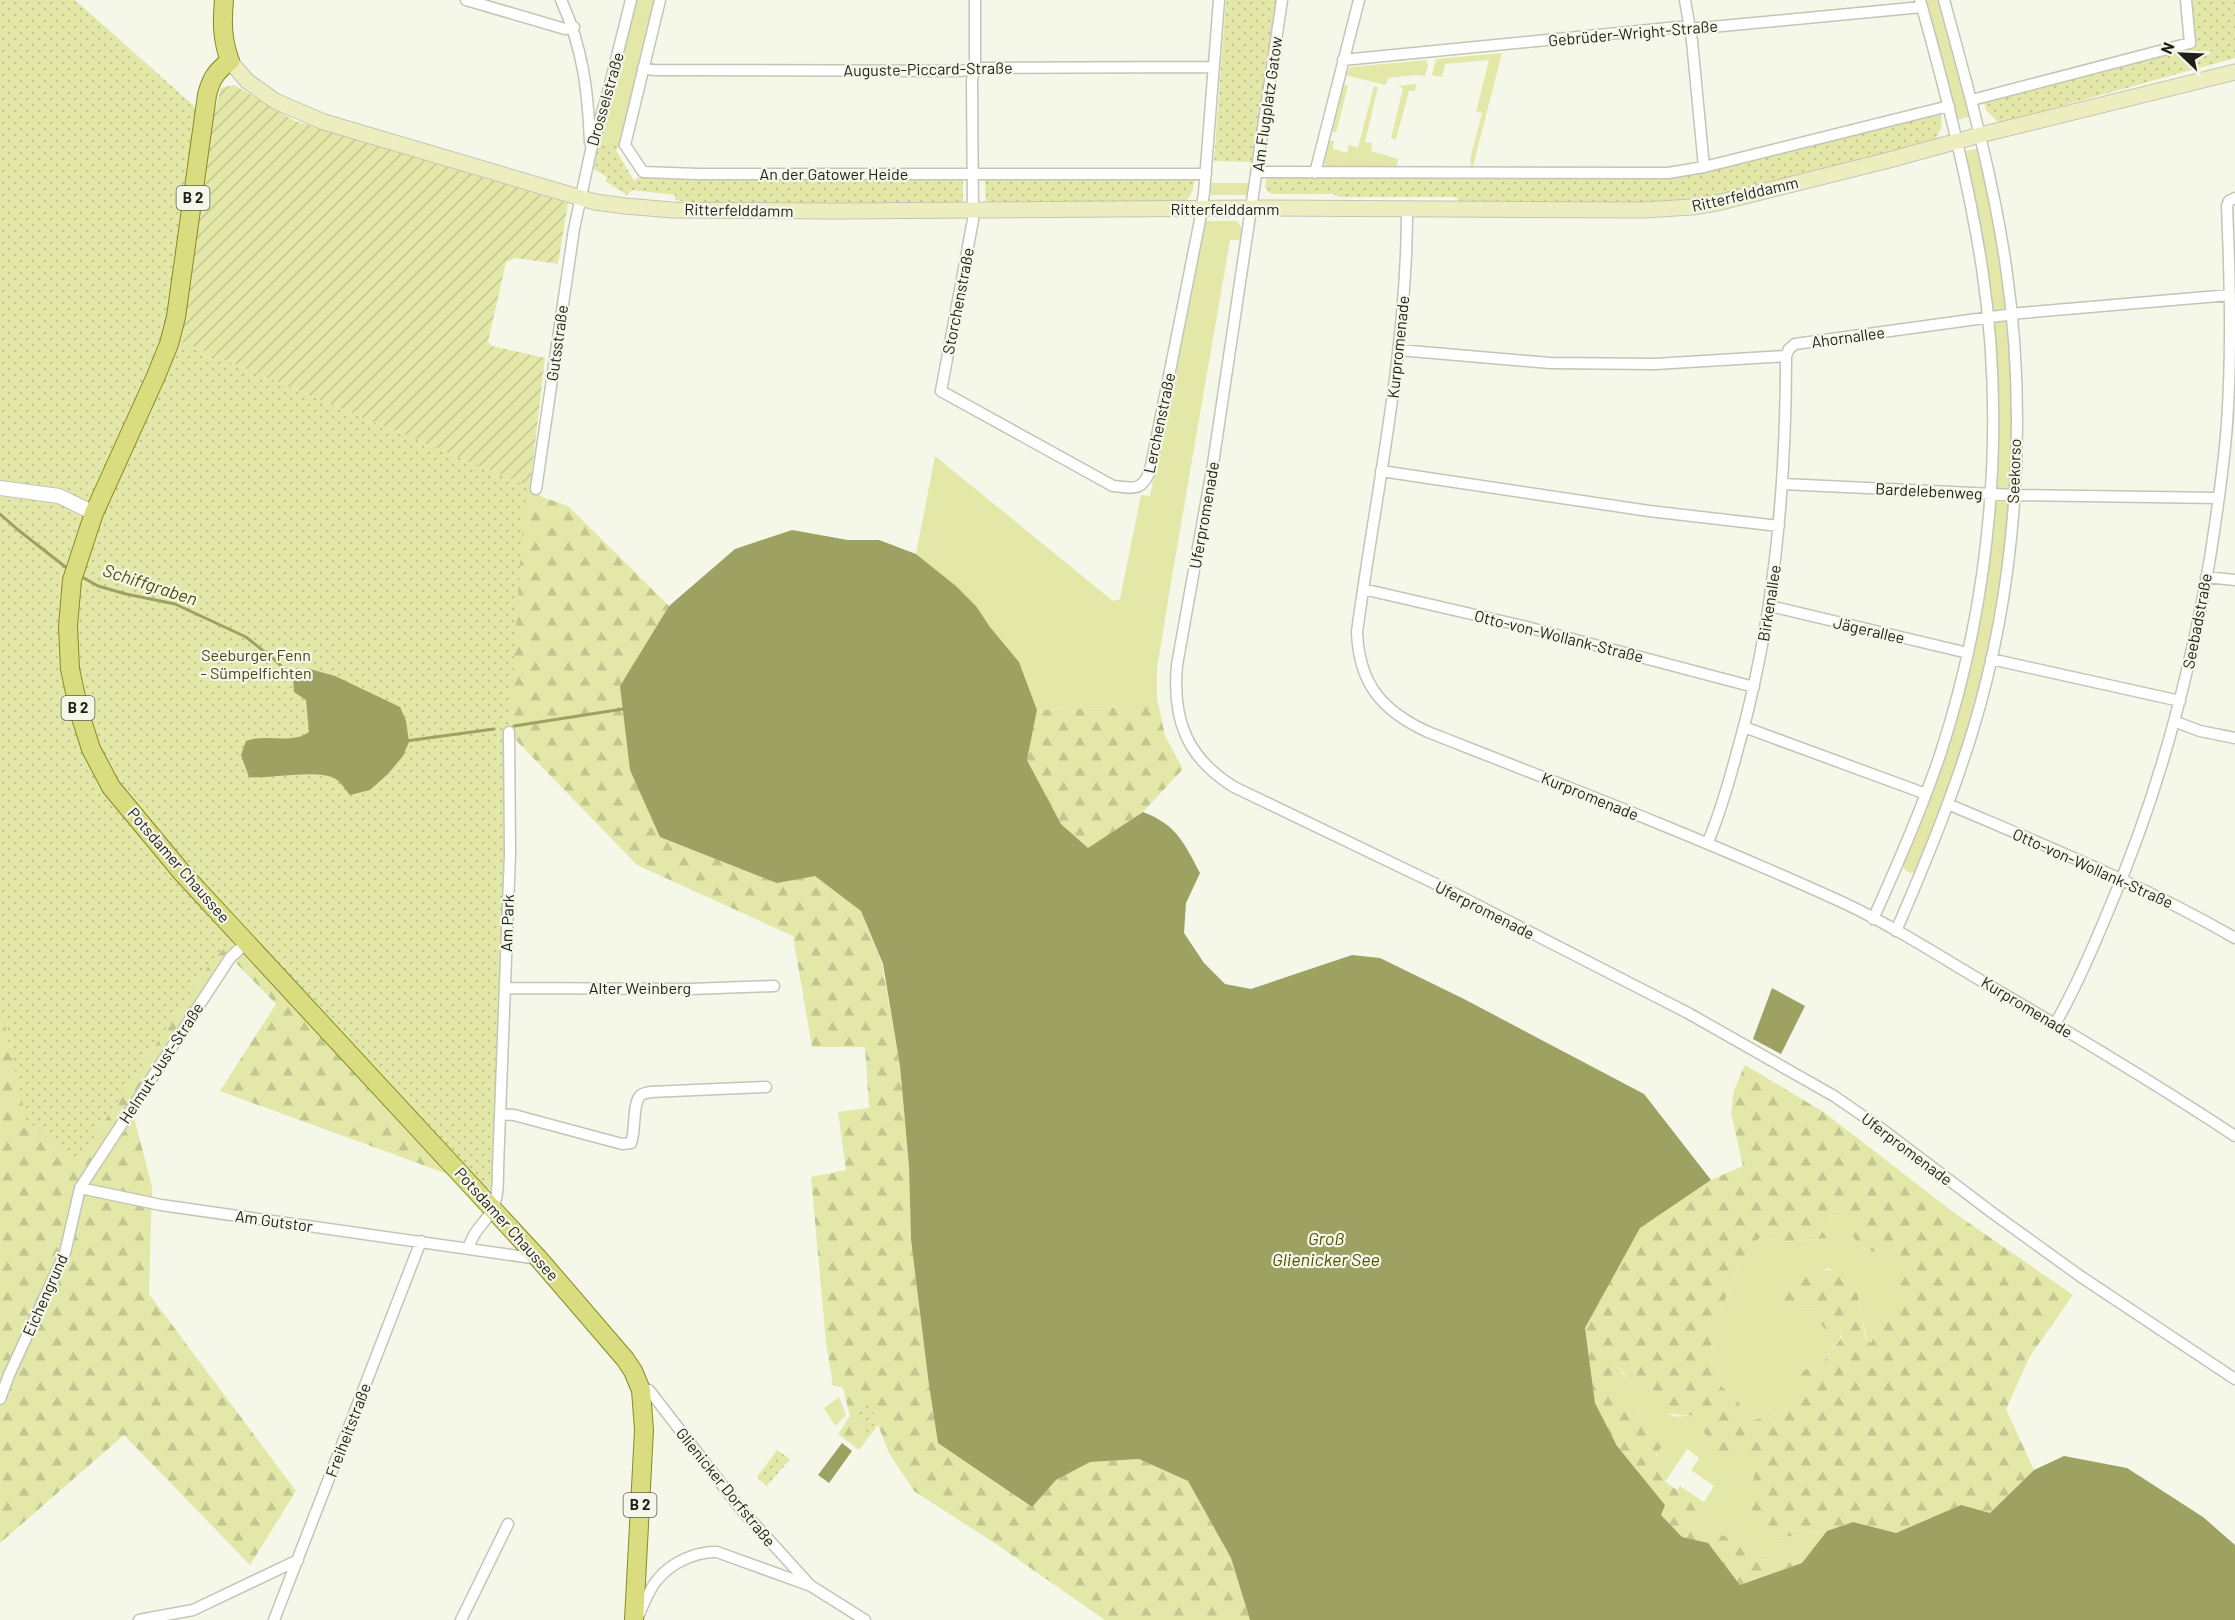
<svg xmlns="http://www.w3.org/2000/svg" width="2235" height="1620" font-family="Barlow,sans-serif">
<defs>
<pattern id="forest-firs" width="22" height="20" patternUnits="userSpaceOnUse" patternTransform="scale(1.5)"><rect width="22" height="20" fill="#e3e8a9"/><path d="M5 1l3.5 6h-7zM16 11l3.5 6h-7z" fill="#c2c791"/></pattern>
<pattern id="park-dots" width="8" height="8" patternUnits="userSpaceOnUse" patternTransform="scale(1.5)"><rect width="8" height="8" fill="#e3e8a9"/><path d="M2 2h.1M6 6h.1" fill="none" stroke="#c2c791" stroke-width="1.8" stroke-linecap="round"/></pattern>
<pattern id="garden-furrows" width="10" height="10" patternUnits="userSpaceOnUse" patternTransform="scale(1.5)"><rect width="10" height="10" fill="#e3e8a9"/><path d="M-1 1l2-2M0 10L10 0M9 11l2-2" fill="none" stroke="#c2c791"/></pattern>
</defs>
<rect width="100%" height="100%" fill="#f5f7e9"/>
<path fill="#e3e8a9" d="M636,0H655L621,137L597,148Z
M1924,0H1940L1971,116L1957,120Z
M1502,53L1473,166H1471L1470,159L1482,113L1476,112L1489,60L1445,64L1442,77L1432,75L1436,59Z
M1426,60L1428,65L1425,76L1416,75L1388,78L1386,85L1345,75L1351,67Z
M1343,84L1348,86L1336,133L1331,131Z
M1416,84L1415,91H1409L1396,139L1391,138L1403,88L1397,86Z
M1374,86L1378,87L1365,142L1372,143L1371,151L1398,159L1397,166H1326L1323,161L1329,141L1334,140L1333,149L1347,153L1349,145L1358,147Z
M1979,148L2000,258L2006,311L1992,312L1963,152Z
M1209,183H1251L1248,195H1211Z
M1205,221H1237L1243,230L1242,240H1230L1170,588L1157,669V698L1114,708L1037,710L1019,662L990,627L976,606L956,586L916,554L935,456L1113,601L1120,599L1141,495L1150,496Z
M2006,320L2011,373L2012,441L2009,490L1995,488L1993,322Z
M2007,498L2009,501C2001,593 1986,686 1955,774C1943,807 1929,840 1916,872L1910,873L1905,870L1903,866L1941,765L1995,499Z
M1830,1215L1841,1216L1860,1247C1883,1254 1885,1256 1901,1274V1292L1887,1311L1871,1344L1867,1340L1859,1304L1857,1281L1828,1268L1785,1286L1783,1330L1799,1306L1818,1305L1817,1320L1842,1326L1840,1338L1824,1361L1801,1372L1791,1402L1777,1415L1748,1421L1738,1401L1720,1385L1710,1338L1737,1270L1759,1238L1786,1242L1827,1238Z
M1615,1361L1622,1373L1643,1397L1675,1417L1692,1415L1703,1429L1746,1455L1754,1476L1752,1485L1770,1539L1827,1531L1802,1563L1758,1559L1725,1536L1698,1529L1690,1521L1693,1512L1713,1505L1704,1502L1714,1486L1691,1470L1699,1458L1687,1449L1665,1482L1657,1463V1440L1651,1425L1640,1416L1632,1404L1615,1385L1610,1367Z
M839,1397L846,1415L835,1426L824,1408Z"/>
<path fill="url(#forest-firs)" fill-rule="evenodd" d="M0,442L530,487L542,497L568,506L669,606L620,686L777,883L815,875L861,911L882,964L900,1066L909,1166L911,1240L929,1385L938,1443L1031,1507L1056,1480L1090,1462L1139,1459L1188,1481L1231,1558L1250,1620H1105L996,1544L914,1491L889,1453L878,1425L859,1450L838,1434L850,1416L843,1388L833,1385L826,1342L811,1177L846,1170L838,1112L869,1108L865,1047H812L793,936L637,865L509,733L497,1192L220,1091L276,1004L231,958L131,1105L152,1187L149,1294L296,1491L250,1565L124,1435L0,1543Z
M1157,698L1165,736L1183,769L1143,812L1088,848L1061,824L1027,760L1037,710L1114,708Z
M1745,1065L1825,1113L1953,1212L2073,1295L2030,1356L2006,1409L2034,1470L1990,1513L1961,1505L1896,1533L1853,1522L1827,1531L1770,1539L1751,1521L1752,1485L1754,1476L1746,1456L1723,1459L1692,1415C1651,1418 1637,1390 1615,1362L1611,1367L1615,1385L1632,1404L1640,1416L1651,1425L1657,1440L1663,1444L1656,1455L1665,1482L1677,1490L1680,1486L1704,1502L1714,1505L1702,1516L1693,1512L1690,1521L1698,1529L1725,1536L1758,1559L1802,1563L1740,1585L1708,1544L1682,1537L1660,1514L1665,1505L1617,1446L1595,1403L1585,1328L1640,1228L1711,1180L1743,1166L1731,1113L1734,1090ZM1830,1215L1840,1216L1860,1247C1883,1254 1885,1256 1900,1274L1901,1292L1887,1311L1871,1343L1866,1340L1859,1304L1857,1281C1830,1260 1812,1274 1784,1286L1780,1306L1783,1331L1799,1306L1818,1305L1817,1320L1825,1329L1842,1326L1841,1338L1824,1361L1801,1372L1791,1402L1777,1415L1748,1421L1738,1401L1720,1385L1710,1338L1737,1270L1759,1238L1786,1242L1827,1238Z"/>
<path fill="url(#park-dots)" d="M0,0H75L212,122L179,341L530,487L524,507L509,732L504,1168H491L490,1182L485,1179L484,1184L244,928L211,962L76,1164L26,1119L0,1003Z
M1226,0H1277L1254,162L1214,161Z
M2190,0H2235V58L1999,123L1986,110L1984,102L2196,46Z
M1940,113L1942,125L1936,139L1768,185L1685,202L1460,205L1457,197H1340L1333,194H1272L1268,192L1265,187L1266,178L1272,177H1679Z
M621,137L619,148L616,150L634,181L638,178H959L963,180V206L705,205L675,200V195L632,190L627,195L605,181L607,177L592,168L597,148Z
M1193,178L1195,179L1192,192L1185,203L986,206L985,181L988,179Z
M871,1401L875,1423L868,1434L859,1416V1404Z
M777,1450L790,1459L767,1486L757,1477Z"/>
<path fill="url(#garden-furrows)" d="M234,85L295,121L568,203L558,264L516,258L506,262L488,342L492,346L545,358L530,487L179,341L212,122L221,88Z"/>
<path fill="#9da162" d="M792,530L848,540H879L916,554L956,586L976,606L990,627L1019,662L1037,710L1027,760L1061,824L1088,848L1143,812C1177,825 1184,843 1200,873L1186,903L1184,933L1204,963L1225,984L1251,989L1352,955L1380,958L1464,999L1644,1094L1711,1180L1640,1228L1585,1328L1595,1403L1617,1446L1665,1505L1661,1515L1682,1537L1708,1543L1740,1585L1802,1563L1827,1531L1853,1522L1896,1533L1961,1505L1990,1513L2034,1470L2064,1456L2127,1468L2203,1517L2235,1545V1620H1250L1231,1558L1188,1481L1139,1459L1090,1462L1056,1480L1032,1507L938,1443L929,1385L911,1240L909,1166L900,1066L883,964L861,911L815,876L777,883L660,837L630,770L620,686L669,606L735,549Z
M310,669L335,676L400,707L406,721L409,742L403,756L388,774L370,790L350,795C346,790 340,781 334,778C314,769 272,779 249,777L241,755L246,741C267,733 291,745 309,732L306,700L294,692L293,679L296,672Z
M1772,988L1805,1006L1781,1054L1753,1039Z
M842,1443L852,1451L829,1483L818,1475Z"/>
<g fill="none" stroke-linecap="round" stroke-linejoin="round">
<path stroke="#9da162" stroke-width="3" d="M0,514L17,529L68,569
M82,577L98,586L126,594L175,604L246,637L276,661L295,680
M514,726L623,709
M406,741L494,729"/>
<g stroke="#c3c5b7" stroke-width="13">
<path id="minor" d="M466,0L565,29L574,27
M561,0C583,48 588,91 590,143
M660,0L625,145L643,172L698,174H1206
M975,0V61L972,81L973,220L941,391L1113,486C1134,488 1141,492 1150,471L1200,220L1204,193L1219,0
M1282,0L1213,464L1177,665C1172,720 1187,758 1234,787L1440,886L1688,1013L1834,1096L1879,1127L1994,1214L2080,1276L2235,1379
M1685,0L1692,41L1704,167
M1343,60L1679,27L1701,28L1922,7
M643,68L654,70L959,71L984,68L1214,67
M1972,100L2190,43L2186,0
M1257,172L1668,173L1704,167L1949,106
M1315,173L1359,0
M1407,210C1407,352 1376,491 1357,632C1359,684 1382,711 1428,732C1568,787 1708,841 1844,903C1899,929 1950,963 2002,993C2081,1039 2159,1086 2235,1136
M1399,350L1550,363L1655,364L1786,356
M1381,471L1649,511L1779,526
M1783,484L2014,495L2219,498
M536,489L574,229L591,150L607,96L631,0
M2206,577L2235,580
M1363,589L1523,626L1754,687
M1770,606L1968,653
M1991,659L2180,701
M2176,722L2200,731L2235,738
M1744,727L1926,794
M1948,804C2046,846 2143,885 2235,938
M1708,842C1720,813 1729,782 1737,752C1774,622 1786,490 1786,356L1789,349L1795,344L2021,313L2230,295
M1873,919C1898,864 1922,809 1941,752C1991,598 2006,428 1982,268C1968,177 1945,88 1920,0
M1896,931C1924,866 1951,801 1972,733C2017,587 2028,418 2006,267C1993,176 1968,88 1944,0
M505,988L691,989L774,986
M2055,1024C2076,988 2093,948 2109,909C2158,796 2189,679 2210,558C2217,513 2224,468 2227,423C2232,351 2230,279 2227,206L2229,201L2235,198
M502,1114L514,1115L622,1144L631,1143C636,1131 632,1102 641,1095C643,1093 647,1093 650,1092L766,1087
M498,1168L510,854L509,732
M80,1188L161,1205L539,1259
M469,1248C472,1231 486,1223 493,1208C498,1197 498,1182 498,1170
M641,1390H649L740,1508L809,1584
M0,1399L9,1375L65,1253L80,1188L230,958L247,942
M638,1617C643,1605 649,1589 658,1579C671,1563 696,1551 717,1552L811,1586L865,1620
M139,1620L193,1610L298,1560
M274,1620L421,1241
M461,1620L508,1524"/>
</g>
<g stroke="#c3c5b7" stroke-width="16">
<path id="tertiary" d="M0,488L59,496L94,513"/>
</g>
<g stroke="#c3c5b7" stroke-width="17">
<path id="secondary" d="M230,61L247,81L275,101L324,122L595,202L625,206L672,210L835,211L1252,208L1643,210L1692,207L1717,203L1889,160L1980,135L2235,72"/>
</g>
<g stroke="#878b24" stroke-width="20">
<path id="primary" d="M224,0C222,21 222,40 230,61C216,71 211,79 207,95L176,317L169,344L156,376L94,513L72,580L68,626L70,669L79,711L91,749L111,787L184,875L539,1259L625,1359L633,1371L641,1390L644,1430L634,1620"/>
</g>
<use href="#minor" stroke="#fff" stroke-width="10"/>
<use href="#tertiary" stroke="#fff" stroke-width="14"/>
<use href="#secondary" stroke="#eceebf" stroke-width="15"/>
<use href="#primary" stroke="#d9dc7f" stroke-width="18"/>
</g>
<g text-anchor="middle" stroke-width="4.5" stroke-linejoin="round" paint-order="stroke">
<g fill="#f5f7e9" stroke="#5f6058" stroke-width="1.5">
<rect x="176.5" y="186" width="33" height="24" rx="4.5"/>
<rect x="61.5" y="696" width="33" height="24" rx="4.5"/>
<rect x="623.5" y="1493" width="33" height="24" rx="4.5"/>
</g>
<g font-size="15" font-weight="bold" fill="#1f1f1a">
<text x="193" y="203">B 2</text>
<text x="78" y="713">B 2</text>
<text x="640" y="1510">B 2</text>
</g>
<g font-size="16" fill="#1f1f1a" stroke="#f5f7e9">
<text transform="translate(1633 33) rotate(-5)" y="6">Gebrüder-Wright-Straße</text>
<text transform="translate(928 69) rotate(-1)" y="6">Auguste-Piccard-Straße</text>
<text transform="translate(605 99) rotate(-74)" y="6">Drosselstraße</text>
<text transform="translate(1267 104) rotate(-82)" y="6">Am Flugplatz Gatow</text>
<text x="834" y="180">An der Gatower Heide</text>
<text transform="translate(1745 194) rotate(-13)" y="6">Ritterfelddamm</text>
<text x="1225" y="215">Ritterfelddamm</text>
<text transform="translate(739 210) rotate(1)" y="6">Ritterfelddamm</text>
<text transform="translate(958 301) rotate(-79)" y="6">Storchenstraße</text>
<text transform="translate(1848 337) rotate(-8)" y="6">Ahornallee</text>
<text transform="translate(557 343) rotate(-82)" y="6">Gutsstraße</text>
<text transform="translate(1398 347) rotate(-84)" y="6">Kurpromenade</text>
<text transform="translate(1159 423) rotate(-78)" y="6">Lerchenstraße</text>
<text transform="translate(2014 471) rotate(-88)" y="6">Seekorso</text>
<text transform="translate(1929 491) rotate(3)" y="6">Bardelebenweg</text>
<text transform="translate(1204 515) rotate(-80)" y="6">Uferpromenade</text>
<text transform="translate(1769 603) rotate(-81)" y="6">Birkenallee</text>
<text transform="translate(2197 621) rotate(-79)" y="6">Seebadstraße</text>
<text transform="translate(1869 630) rotate(13)" y="6">Jägerallee</text>
<text transform="translate(1559 636) rotate(14)" y="6">Otto-von-Wollank-Straße</text>
<text transform="translate(1590 796) rotate(22)" y="6">Kurpromenade</text>
<text transform="translate(179 865) rotate(49)" y="6">Potsdamer Chaussee</text>
<text transform="translate(2093 868) rotate(24)" y="6">Otto-von-Wollank-Straße</text>
<text transform="translate(1485 910) rotate(27)" y="6">Uferpromenade</text>
<text transform="translate(507 923) rotate(-88)" y="6">Am Park</text>
<text x="640" y="994">Alter Weinberg</text>
<text transform="translate(2027 1007) rotate(31)" y="6">Kurpromenade</text>
<text transform="translate(161 1063) rotate(-57)" y="6">Helmut-Just-Straße</text>
<text transform="translate(1907 1149) rotate(37)" y="6">Uferpromenade</text>
<text transform="translate(274 1221) rotate(8)" y="6">Am Gutstor</text>
<text transform="translate(507 1224) rotate(48)" y="6">Potsdamer Chaussee</text>
<text transform="translate(45 1295) rotate(-66)" y="6">Eichengrund</text>
<text transform="translate(348 1430) rotate(-69)" y="6">Freiheitstraße</text>
<text transform="translate(726 1487) rotate(51)" y="6">Glienicker Dorfstraße</text>
</g>
<g font-size="16" fill="#454817" stroke="#f5f7e9">
<text x="256" y="661">Seeburger Fenn<tspan x="256" dy="18">- Sümpelfichten</tspan></text>
</g>
<g font-size="18" font-style="italic" fill="#4f5202" stroke="#f5f7e9">
<text transform="translate(150 585) rotate(18)" y="6">Schiffgraben</text>
<text x="1326" y="1245">Groß<tspan x="1326" dy="21">Glienicker See</tspan></text>
</g>
</g>
<g transform="translate(2181 54) rotate(293)" stroke="#f5f7e9" stroke-width="4.5" paint-order="stroke">
<path d="M0-4.5L10 22L0 15L-10 22Z" fill="#1f1f1a"/>
<text y="-9" font-size="16" font-weight="bold" text-anchor="middle" fill="#1f1f1a">N</text>
</g>
</svg>
